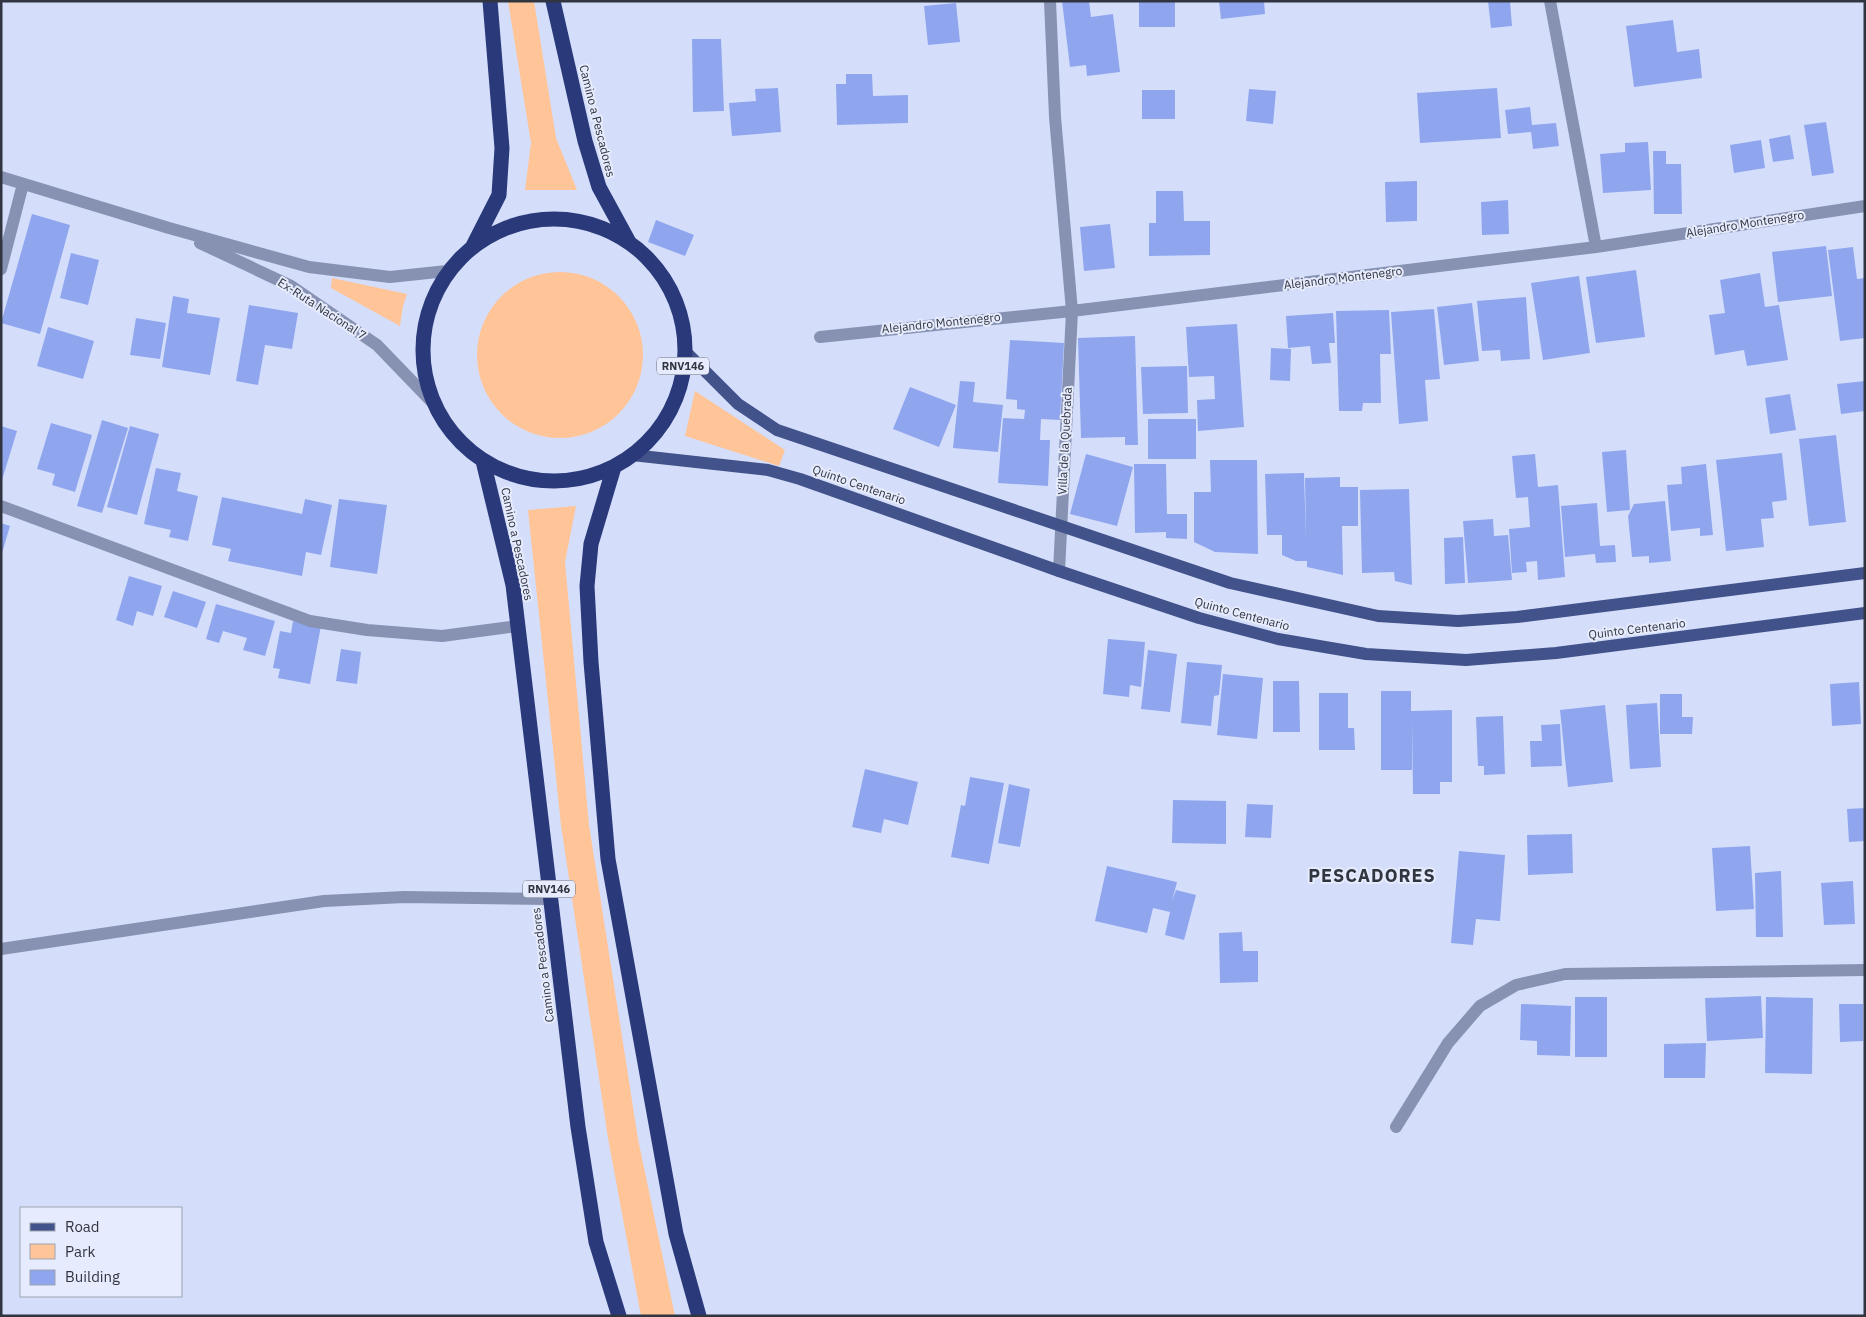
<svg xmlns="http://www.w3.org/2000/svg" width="1866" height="1317" font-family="'IBM Plex Sans',sans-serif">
<rect width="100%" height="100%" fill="#d4defb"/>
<path fill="#ffc498" d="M508,1H534L556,138L577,190H525L531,143Z
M477 355a83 83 0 1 1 166 0a83 83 0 1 1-166 0Z
M332,278L407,294L403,306L400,326L331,288Z
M695,391L785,450L779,466L685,436Z
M576,506L565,562L589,825L638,1139L675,1316H641L608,1138L561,825L528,510Z"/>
<path fill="#8fa6ef" d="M1062,1H1089L1091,17L1113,14L1120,72L1087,76L1086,65L1070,67Z
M1139,1H1175V27H1139Z
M1219,1H1264L1265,14L1221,19Z
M1488,1H1510L1512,26L1491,28Z
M956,3L960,42L928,45L924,6Z
M1673,20L1677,52L1699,49L1702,78L1634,87L1626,26Z
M692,39H721L724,111L693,112Z
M846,74H872L873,96L908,95V123L837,125L836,84H846Z
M778,88L781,132L732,136L729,103L756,101L755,89Z
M1497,88L1501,138L1420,143L1417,93Z
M1249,89L1276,91L1273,124L1246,121Z
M1142,90H1175V119H1142Z
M1530,107L1532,125L1556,123L1559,146L1533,149L1531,132L1508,134L1505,110Z
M1826,122L1834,173L1812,176L1804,125Z
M1790,135L1794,159L1773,162L1769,139Z
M1761,140L1765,168L1734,173L1730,145Z
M1648,142L1651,190L1603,193L1600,154L1625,152V143Z
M1653,151H1666V164H1681L1682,214H1654Z
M1417,181V221L1386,222L1385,182Z
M1156,191H1183L1184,221H1210V255L1149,256V223H1156Z
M1508,200L1509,234L1482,235L1481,202Z
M32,214L70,225L40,334L1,323Z
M656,220L694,235L685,256L648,242Z
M1110,224L1115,268L1084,271L1080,227Z
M1826,246L1832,296L1778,302L1772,252Z
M1853,247L1857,279L1865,278V338L1840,341L1828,250Z
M71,253L99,260L88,305L60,298Z
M1636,270L1645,337L1596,343L1586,277Z
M1760,273L1765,307L1779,305L1788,360L1747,366L1744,350L1715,355L1709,315L1725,313L1720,280Z
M1579,276L1590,353L1543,360L1531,283Z
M173,296L189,299L187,313L220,318L210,375L162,367Z
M1526,297L1530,359L1501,361L1500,350L1482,351L1477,301Z
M1472,303L1479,361L1444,365L1437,307Z
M249,305L298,313L292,349L265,345L258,385L236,381Z
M1434,309L1440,379L1425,380L1428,421L1399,424L1391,312Z
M1389,310L1391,354H1380L1381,403H1363L1362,411H1339L1336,311Z
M1333,313L1335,343H1329L1331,363L1312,364L1310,346L1288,348L1286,316Z
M136,318L166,323L160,359L130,355Z
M1237,324L1244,427L1198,431L1197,400L1215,399L1214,376L1189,377L1186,327Z
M48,327L94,341L83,379L37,366Z
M1135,336L1138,445H1125V437L1081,438L1078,338Z
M1010,340L1064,343L1060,420L1041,419L1040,440H1050L1048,486L998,483L1003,418L1024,419L1025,410L1017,409V400L1006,399Z
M1271,348L1291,349L1290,381L1270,380Z
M1187,366L1188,413L1143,414L1141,367Z
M960,381L975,382L973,402L1003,405L998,452L953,448Z
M1865,381V411L1841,414L1837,384Z
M910,387L956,405L939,447L893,429Z
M1790,394L1796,430L1770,434L1765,398Z
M1148,419H1196V459H1148Z
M102,420L128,428L102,513L77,506Z
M51,423L92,435L75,492L52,485L55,474L37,469Z
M1,426L17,431L2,480H1Z
M130,426L159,434L137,515L107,507Z
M1836,435L1846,522L1809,526L1799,439Z
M1626,450L1630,510L1607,512L1602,452Z
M1782,453L1787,500L1772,502L1774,518L1761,519L1764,547L1726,551L1716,460Z
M1086,454L1133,467L1117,526L1070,514Z
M1535,454L1538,487L1558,485L1565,577L1538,580L1537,561L1526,562L1527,572L1512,573L1509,529L1530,527L1528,497L1516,498L1512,456Z
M1210,460H1257L1258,554L1215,552L1194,542V492H1211Z
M1134,464H1166L1167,514H1187V539L1166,538V532L1135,533Z
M1706,464L1713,535L1700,536V528L1671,531L1667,485L1682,484L1681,467Z
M156,468L181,473L177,491L198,496L188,541L169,537L171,530L144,524Z
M1304,473L1306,541L1305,478L1340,477V487H1358V526H1342L1343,575L1307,567V561H1296L1282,555V535H1267L1265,474Z
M1409,489L1412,585L1395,581L1394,572L1362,573L1360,490Z
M222,497L302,514L305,499L332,505L321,555L306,552L302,576L228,561L231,549L212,545Z
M339,499L387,505L377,574L330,567Z
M1665,501L1671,561L1649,563V556L1632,557L1628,516L1634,504Z
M1597,503L1600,546L1615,545L1616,562L1596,563L1595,554L1565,557L1561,506Z
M1493,519L1494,536L1508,535L1512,580L1468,583L1463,521Z
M1,523L10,526L2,553H1Z
M1463,537L1465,583L1445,584L1444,538Z
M129,576L162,586L153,616L137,611L133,626L116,620Z
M173,591L206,602L197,628L164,617Z
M216,604L275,621L265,656L243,650L247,638L223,631L219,643L206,639Z
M293,621L321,626L310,684L278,678L280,669L273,668L280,631L291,633Z
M1108,639L1145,642L1141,687L1130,685L1129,697L1103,694Z
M341,649L361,652L357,684L336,681Z
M1148,650L1177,654L1170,712L1141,709Z
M1187,662L1222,665L1219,695L1214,696L1211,726L1181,723Z
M1223,674L1263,678L1257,739L1217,735Z
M1273,681H1299L1300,732H1273Z
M1859,682L1861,724L1832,726L1830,684Z
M1381,691H1411V711L1452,710V782H1440V794H1413L1412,721V770H1381Z
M1319,693H1348V728H1354L1355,750H1319Z
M1660,694H1682V717H1693L1692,734H1660Z
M1657,703L1661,767L1630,769L1626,705Z
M1605,705L1613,782L1568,787L1560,710Z
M1503,716L1505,774L1484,775V766H1478L1476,717Z
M1560,724L1562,766L1531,767L1530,741H1542L1541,725Z
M865,769L918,782L908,825L884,819L881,833L852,827Z
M970,777L1004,783L989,864L951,857L961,805L965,806Z
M1009,784L1030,789L1020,847L998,843Z
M1173,800L1226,801V844L1172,843Z
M1247,804L1273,805L1271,838L1245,837Z
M1865,808V841L1849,842L1847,809Z
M1572,834L1573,873L1528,875L1527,835Z
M1750,846L1754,909L1716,911L1712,848Z
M1459,851L1505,855L1500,921L1476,919L1473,945L1451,943Z
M1107,866L1177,882L1172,901L1176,890L1196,895L1184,940L1165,935L1170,912L1153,908L1147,933L1095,921Z
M1781,871L1783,937H1756L1755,873Z
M1853,881L1855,924L1824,925L1821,883Z
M1242,932L1243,951H1258V982L1220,983L1219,933Z
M1761,996L1763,1038L1707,1041L1705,998Z
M1575,997H1607V1057H1575Z
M1766,997L1813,998L1812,1074L1765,1073Z
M1521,1004L1571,1006L1570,1056L1537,1055V1041L1520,1040Z
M1839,1004H1863V1041L1840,1042Z
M1706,1043L1705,1078H1664V1044Z"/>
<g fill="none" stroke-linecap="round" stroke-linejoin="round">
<path stroke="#8792b3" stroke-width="12" d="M1050,1L1055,117L1072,311L1059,571
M1550,1L1596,247
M1,177L169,228L309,267L390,277L447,271
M200,243L291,286L377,345L432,402
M1,269L23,184
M820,337L1072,311L1596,247L1865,206
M1,506L310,621L367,630L442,636L518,626
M1,949L324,901L404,897L550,899
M1396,1127L1448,1043L1480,1006L1516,985L1565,974L1865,970"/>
<path stroke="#42528a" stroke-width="12" d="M685,351L738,404L777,430L1230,583L1378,616L1458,621L1517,617L1865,573
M632,455L768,470L800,479L1059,571L1199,618L1278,639L1366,654L1466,660L1556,653L1865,613"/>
<path stroke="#2a397a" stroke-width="15" d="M553,1L585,141L599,187L629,242
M423 350a131 131 0 1 1 262 0a131 131 0 1 1-262 0Z
M473,246L499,195L502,148L490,1
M483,461L513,585L578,1127L596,1242L619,1316
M614,467L591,544L587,586L591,662L608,859L676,1234L699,1316"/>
</g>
<g text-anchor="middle" stroke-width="4" stroke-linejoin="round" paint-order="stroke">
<g fill="#e6ecfd" stroke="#676c79" stroke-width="1">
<rect x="657" y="357.5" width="52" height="17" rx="4"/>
<rect x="523" y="880.5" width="52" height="17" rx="4"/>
</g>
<g font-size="11" font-weight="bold" fill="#313540">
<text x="683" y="370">RNV146</text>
<text x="549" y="893">RNV146</text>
</g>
<g font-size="12" fill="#313540" stroke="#e6ecfd">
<text transform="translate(597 121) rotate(76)" y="4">Camino a Pescadores</text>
<text transform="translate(1745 224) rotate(-9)" y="4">Alejandro Montenegro</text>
<text transform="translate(1343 278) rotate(-7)" y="4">Alejandro Montenegro</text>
<text transform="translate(322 309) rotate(33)" y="4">Ex-Ruta Nacional 7</text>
<text transform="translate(941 323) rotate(-6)" y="4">Alejandro Montenegro</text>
<text transform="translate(1065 441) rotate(-87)" y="4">Villa de la Quebrada</text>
<text transform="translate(859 485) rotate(19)" y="4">Quinto Centenario</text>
<text transform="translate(517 544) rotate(78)" y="4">Camino a Pescadores</text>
<text transform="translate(1242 614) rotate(15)" y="4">Quinto Centenario</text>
<text transform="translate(1637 629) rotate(-7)" y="4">Quinto Centenario</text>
<text transform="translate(543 965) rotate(-97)" y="4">Camino a Pescadores</text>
</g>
<g font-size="18" font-weight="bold" letter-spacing="1" fill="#313540" stroke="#e6ecfd">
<text x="1372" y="882">PESCADORES</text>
</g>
</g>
<rect width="1866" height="1317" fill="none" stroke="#313540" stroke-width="5"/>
<rect x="20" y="1207" width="162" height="90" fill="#e6ecfd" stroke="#9ea3b1"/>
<rect x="30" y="1223" width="25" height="8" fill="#42528a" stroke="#9ea3b1"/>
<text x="65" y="1232" font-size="15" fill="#313540">Road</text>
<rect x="30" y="1244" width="25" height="15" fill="#ffc498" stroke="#9ea3b1"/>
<text x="65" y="1257" font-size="15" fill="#313540">Park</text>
<rect x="30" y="1270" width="25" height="15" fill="#8fa6ef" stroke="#9ea3b1"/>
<text x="65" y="1282" font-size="15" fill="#313540">Building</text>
</svg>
